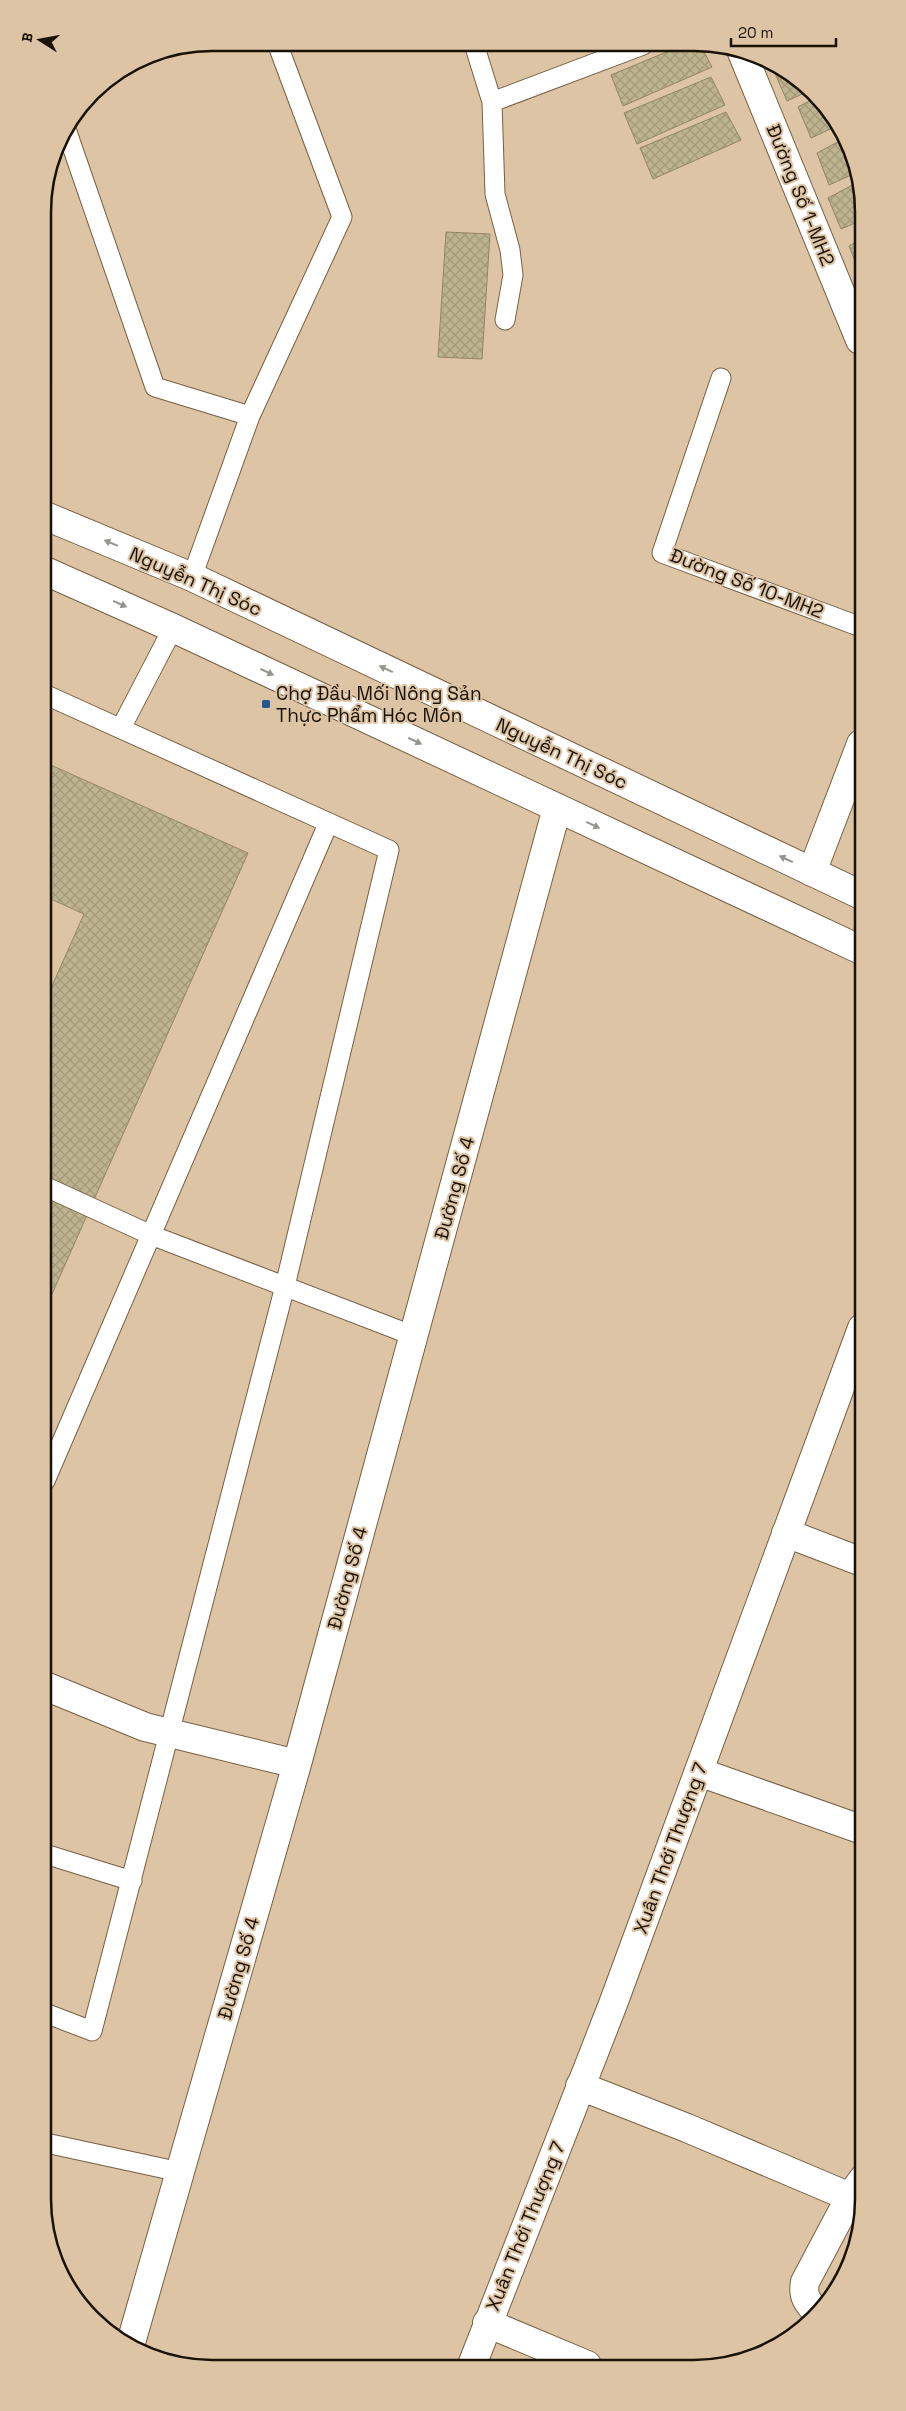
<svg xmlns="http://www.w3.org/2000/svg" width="906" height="2411" font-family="'Space Grotesk',sans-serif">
<defs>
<pattern id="building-cross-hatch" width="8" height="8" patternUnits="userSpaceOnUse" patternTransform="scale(1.25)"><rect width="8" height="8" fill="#beb38f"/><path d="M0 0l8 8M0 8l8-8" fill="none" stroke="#a3997a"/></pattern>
</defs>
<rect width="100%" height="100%" fill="#ddc4a5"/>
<path fill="url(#building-cross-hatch)" stroke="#918664" d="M681,46H701L712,67L623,106L611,75Z
M780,68L811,90L787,101L774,71Z
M711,77L725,105L637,144L624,113Z
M817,97L839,125L811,138L798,107Z
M726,112L741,140L653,179L640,148Z
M845,138L858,172L829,185L817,153Z
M860,181V221L841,229L828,198Z
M446,232L490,234L482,359L438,357Z
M860,240V274L849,246Z
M44,762L248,853L44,1312V1004L84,914L44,896Z"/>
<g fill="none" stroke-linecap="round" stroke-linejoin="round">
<g stroke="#766043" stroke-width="21">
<path id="service" d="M474,44L492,102
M66,129L155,387L250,416L192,577
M505,320L513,275L510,250L495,194L492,102L643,45
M721,378L662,553L861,627
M250,416L342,217L277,43
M44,694L389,850L285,1286L92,2031L45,2013
M121,728L173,628
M44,1186L151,1235L414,1336
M45,1481L328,824
M45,1854L132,1881
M46,2143L180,2172"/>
</g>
<g stroke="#766043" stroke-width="30">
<path id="minor" d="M741,50L860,340
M812,872L861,744
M786,1533L862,1562
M45,1686L145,1727L297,1764
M699,1772L863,1830
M580,2086L687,2128L850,2197
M818,2314C808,2303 802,2297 805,2282L850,2197L863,2179
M487,2323L587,2365
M130,2346L297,1764L557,808"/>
</g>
<g stroke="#766043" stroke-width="30">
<path id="tertiary" d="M472,2365L613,2004L862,1328"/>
</g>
<g stroke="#766043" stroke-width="30">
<path id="secondary" d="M43,515L192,577L861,895
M43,570L173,628L861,950"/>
</g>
<use href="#service" stroke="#fff" stroke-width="19"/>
<use href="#minor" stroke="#fff" stroke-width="28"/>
<use href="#tertiary" stroke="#fff" stroke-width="28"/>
<use href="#secondary" stroke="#fff" stroke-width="28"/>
</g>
<defs><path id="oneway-solid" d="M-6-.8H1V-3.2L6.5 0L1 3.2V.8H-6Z" transform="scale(1.25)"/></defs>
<g fill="#98948f">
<use href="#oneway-solid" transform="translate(111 543) rotate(-157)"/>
<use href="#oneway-solid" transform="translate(120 604) rotate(24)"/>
<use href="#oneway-solid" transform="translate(386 669) rotate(-155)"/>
<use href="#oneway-solid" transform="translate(267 672) rotate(25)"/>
<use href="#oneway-solid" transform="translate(415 741) rotate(25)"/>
<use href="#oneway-solid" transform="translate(593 825) rotate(25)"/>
<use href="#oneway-solid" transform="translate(786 859) rotate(-155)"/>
</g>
<rect fill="#245890" stroke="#ddc4a5" stroke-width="2" x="261" y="699" width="10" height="10" rx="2.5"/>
<g text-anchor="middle" stroke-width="4" stroke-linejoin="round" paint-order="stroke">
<g font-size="19" fill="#1b1207" stroke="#ddc4a5">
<text transform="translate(801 195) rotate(68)" y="7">Đường Số 1-MH2</text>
<text transform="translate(196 581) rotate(24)" y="7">Nguyễn Thị Sóc</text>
<text transform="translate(747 583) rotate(21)" y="7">Đường Số 10-MH2</text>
<text transform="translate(562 753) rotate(25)" y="7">Nguyễn Thị Sóc</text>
<text transform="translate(454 1188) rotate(-75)" y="7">Đường Số 4</text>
<text transform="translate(347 1578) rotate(-75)" y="7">Đường Số 4</text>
<text transform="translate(670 1848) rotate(-70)" y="7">Xuân Thới Thượng 7</text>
<text transform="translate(238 1968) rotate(-74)" y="7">Đường Số 4</text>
<text transform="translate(525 2226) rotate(-68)" y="7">Xuân Thới Thượng 7</text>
</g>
<g font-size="19" fill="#1b1207" stroke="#ddc4a5" text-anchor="start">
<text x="276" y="700">Chợ Đầu Mối Nông Sản<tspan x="276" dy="22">Thực Phẩm Hóc Môn</tspan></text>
</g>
</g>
<path d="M0 0H906V2411H0ZM212 51H694A161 161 0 0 1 855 212V2199A161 161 0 0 1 694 2360H212A161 161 0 0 1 51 2199V212A161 161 0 0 1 212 51Z" fill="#ddc4a5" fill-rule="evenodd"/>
<path fill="none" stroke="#1b1207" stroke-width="2.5" d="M212 51H694A161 161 0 0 1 855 212V2199A161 161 0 0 1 694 2360H212A161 161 0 0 1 51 2199V212A161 161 0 0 1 212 51Z"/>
<g transform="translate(40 40) rotate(281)" stroke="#ddc4a5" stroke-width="4" paint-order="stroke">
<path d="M0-4L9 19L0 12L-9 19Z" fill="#1b1207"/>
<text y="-8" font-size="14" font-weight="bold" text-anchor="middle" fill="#1b1207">B</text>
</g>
<path d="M731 38v8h105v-8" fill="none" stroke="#1b1207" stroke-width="2.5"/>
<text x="738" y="38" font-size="15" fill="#1b1207" stroke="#ddc4a5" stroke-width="4" paint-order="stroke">20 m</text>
</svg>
